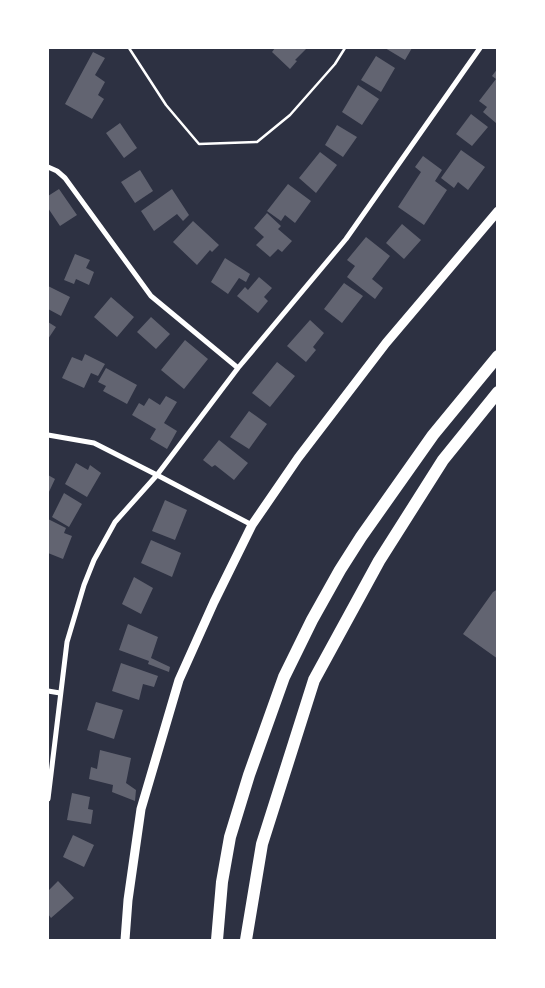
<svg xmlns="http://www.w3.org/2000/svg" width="545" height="988" font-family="'Exo 2',sans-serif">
<rect width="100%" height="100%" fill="#2d3142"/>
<path fill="#626471" d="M275,48H307L295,60L297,61L290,69L272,52Z
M385,48H412L405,60Z
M93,52L105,58L95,75L105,82L98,95L104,99L92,119L65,104Z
M376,56L395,68L381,92L361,80Z
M498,68V121L496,123L483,112L487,107L479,101L496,79L492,76Z
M358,85L379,99L362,125L342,112Z
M471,114L488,127L472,146L456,134Z
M120,123L137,148L124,158L106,133Z
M337,125L357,137L343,157L325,145Z
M461,150L485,167L468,190L458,182L454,188L441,178Z
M320,152L337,165L316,193L299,178Z
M423,156L442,170L435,181L447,190L424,225L398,207L421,172L415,167Z
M140,170L153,191L135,203L121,182Z
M288,184L311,201L295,223L285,215L281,221L267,211Z
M59,189L77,215L60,226L48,208V196Z
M172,189L189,215L183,221L177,214L154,231L141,211Z
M267,213L281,226L278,229L292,241L282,252L278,249L270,257L256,245L264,237L254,228Z
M193,221L219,245L212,252L210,250L197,265L173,242Z
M402,224L421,240L404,259L386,243Z
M366,237L390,256L372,279L383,288L375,299L347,277L355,266L347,260Z
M75,254L90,260L86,268L94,272L89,285L76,279L74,284L64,280Z
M225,258L250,274L246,282L239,278L228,294L211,282Z
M259,277L272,288L264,297L268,301L258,313L237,296L245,287L248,290Z
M344,283L363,296L342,323L324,309Z
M48,286L70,297L61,316L48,309Z
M111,297L134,317L117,337L94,317Z
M151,317L170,334L156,349L137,332Z
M310,320L324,333L313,347L316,350L306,362L287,346Z
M48,322L56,327L48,339Z
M185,340L208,359L184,389L161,370Z
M85,354L105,364L98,376L91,373L84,388L62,378L72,357L82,361Z
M277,362L295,376L270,407L252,393Z
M106,368L137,385L127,404L103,391L106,386L98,382Z
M166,396L177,402L164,423L177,431L167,449L150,439L156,429L132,415L139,403L144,406L149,398L160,405Z
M249,411L267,424L249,449L230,437Z
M219,440L248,463L234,480L215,465L212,467L203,460Z
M76,463L88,470L90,465L101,473L87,497L65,484Z
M48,475L55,479L48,494Z
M64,493L82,504L69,527L52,517Z
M165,500L187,510L175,540L152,531Z
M48,519L66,528L64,533L72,536L63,559L48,553Z
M151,540L181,553L172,577L141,563Z
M134,577L153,588L141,614L122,604Z
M498,589V659L463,634L493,592Z
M128,624L158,637L151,658L170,667L169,672L148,664L149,661L119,650Z
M121,663L158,676L154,687L143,684L139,700L112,691Z
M96,702L123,710L114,739L87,730Z
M100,750L131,758L126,783L136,790L135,801L112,792L113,785L89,779L91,767L97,769Z
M72,793L90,797L88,809L93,810L91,824L67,820Z
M73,835L94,845L84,867L63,857Z
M58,881L74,898L51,918L48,914V891Z"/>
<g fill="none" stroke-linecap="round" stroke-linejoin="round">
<path stroke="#fff" stroke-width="2.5" d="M129,48L166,105L199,144L257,142L290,115L335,64L345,48"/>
<path stroke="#fff" stroke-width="5" d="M48,167L57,171L65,178L151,296L238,368
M48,435L94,443L157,475L252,525
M48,691L60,693
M48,799L67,642L84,585L94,560L115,522L157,475L238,368L346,239L480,48"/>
<path stroke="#fff" stroke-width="9" d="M125,940L128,900L141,809L179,680L214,602L252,525L298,458L386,343L498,211"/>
<path stroke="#fff" stroke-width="12" d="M217,940L222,882L230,837L249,775L284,677L312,620L340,570L361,537L433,435L498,356
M246,940L262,844L314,680L379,561L443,460L498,392"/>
</g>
<rect width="545" height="988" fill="none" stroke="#ffffff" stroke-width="98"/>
</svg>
